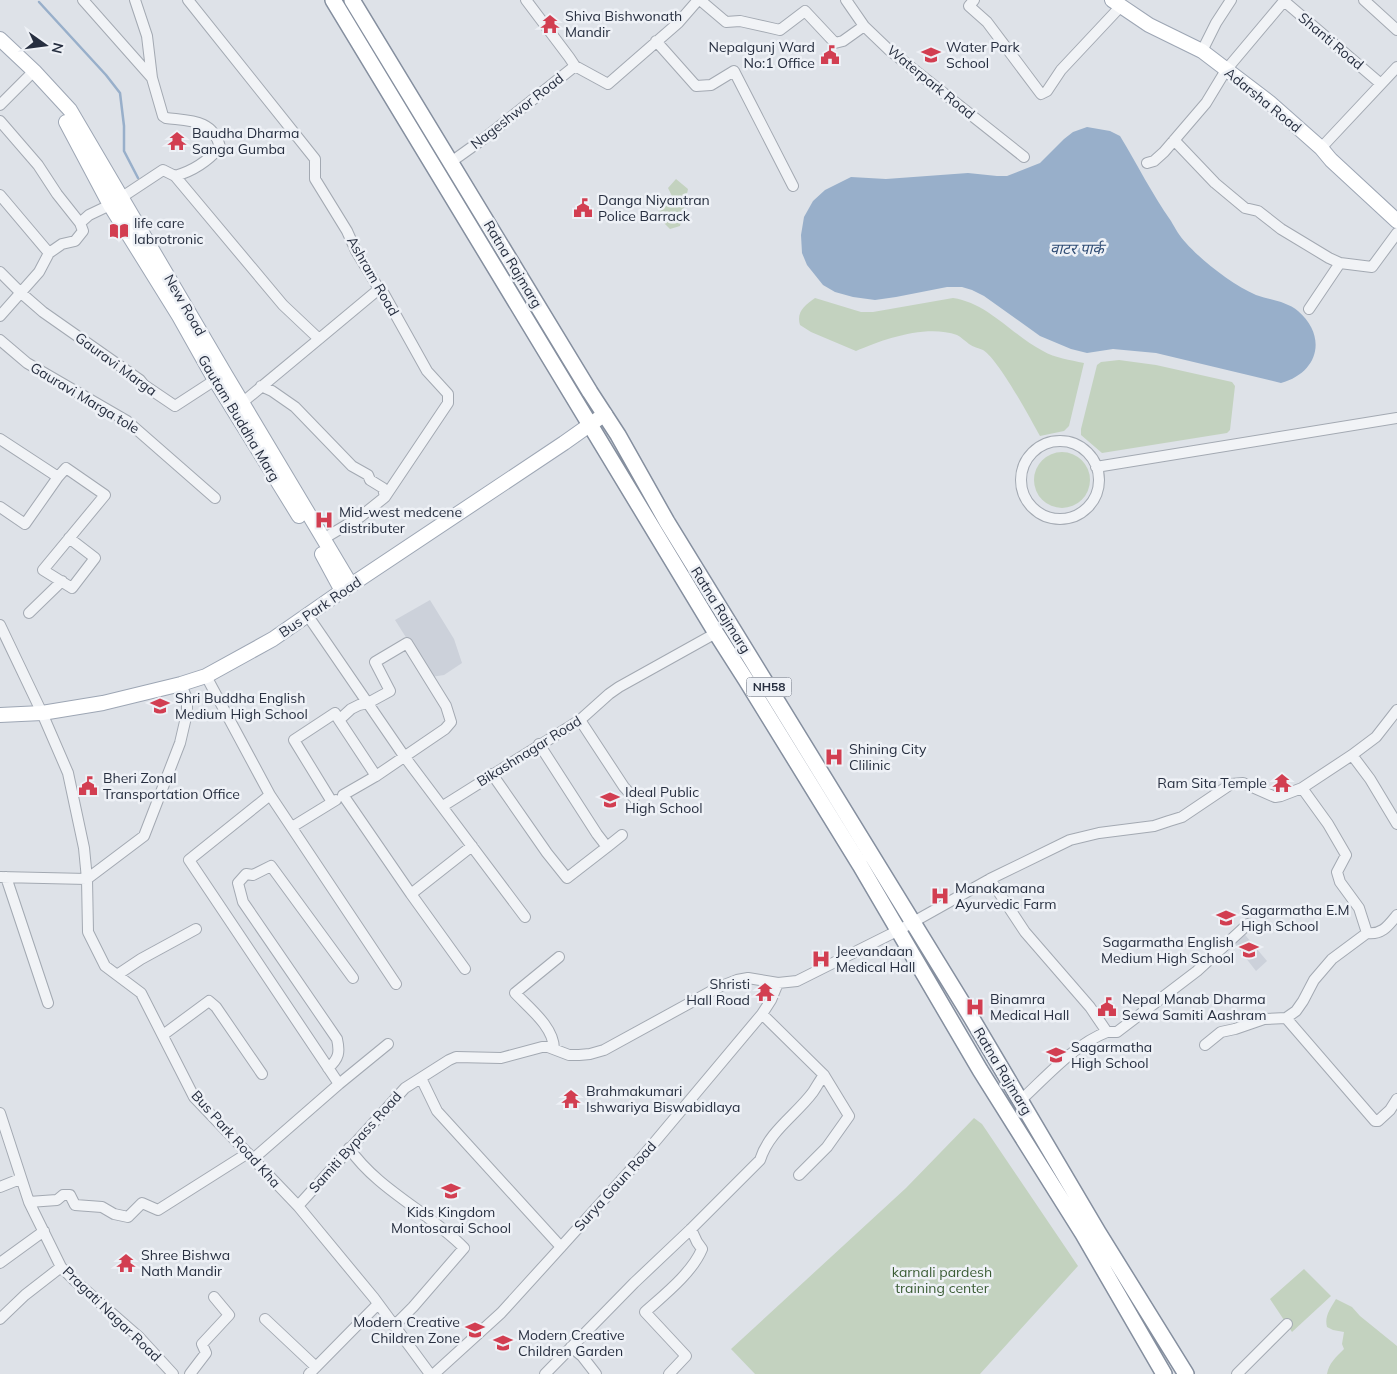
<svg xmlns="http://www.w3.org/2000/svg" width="1397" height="1374" font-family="Mulish,'Noto Sans Devanagari',sans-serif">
<rect width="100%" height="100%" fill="#dee2e8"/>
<path fill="#ccd1da" d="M430,600L454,639L462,663L444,675L431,677L395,620Z
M1241,930L1267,961L1256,971L1231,939Z"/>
<path fill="#c3d2bf" d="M676,179L688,189L680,226L670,229L664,223L663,217L658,212L673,198L668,188Z
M815,298L861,312H873L953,298C988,303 1012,335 1043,351C1055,358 1070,360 1084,363L1069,426L1064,431L1040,436C1030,418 999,360 983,350C979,348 973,347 969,344C965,341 961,337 957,335C927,324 883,339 856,351L811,332L800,325C796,312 805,305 815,298Z
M1119,360L1156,365L1232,382L1235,386L1230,430L1227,433L1102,453L1081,435V429L1097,365L1101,362Z
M1034 480a28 28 0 1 1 56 0a28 28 0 1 1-56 0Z
M974,1118L982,1124L1078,1266L980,1374H755L731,1349L906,1188Z
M1304,1269L1331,1296L1292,1332L1270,1299Z
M1336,1299L1352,1307L1360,1316L1397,1346V1374H1327C1329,1363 1336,1357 1344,1349L1342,1344L1344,1332L1333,1330L1327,1327C1324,1316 1331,1308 1336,1299Z"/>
<path fill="#98afca" d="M1087,127L1110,131L1120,136C1137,164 1152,194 1171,221C1175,228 1180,237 1186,243C1202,261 1233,285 1256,295C1270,300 1286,301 1298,311C1328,337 1318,373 1281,383L1156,353L1113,349L1087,353L1071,349L1040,336L984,296L972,290L962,287H947L896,297L875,300L853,297L835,292L823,285L807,265L802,253L801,235L804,217L813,201L825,190L851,177L886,179L968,173L997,176H1007L1040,163L1064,139L1073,132Z"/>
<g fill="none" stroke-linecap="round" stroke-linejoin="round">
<path stroke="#98afca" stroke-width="2.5" d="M39,2L106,75L120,93L124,126V151L138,178"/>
<g stroke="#a3a9b2" stroke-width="12">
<path id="minor" d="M83,0L152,78
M135,0L147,36L152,78L163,116L166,118C190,121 213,119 220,147C208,161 193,171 175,176
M188,0L315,159V179L347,231L356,251L379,289L384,294L427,371L448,394V403L385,497L360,517L323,539
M526,0L569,57L575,66
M700,0L726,22L740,21L780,30L805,11L835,43L843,41L864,26
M846,0L864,26L888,49L1024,157
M974,0L969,6L987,22L1041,94L1047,91L1061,70L1121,6
M1364,0L1397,30
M656,41L696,86L711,85L734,71L793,186
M1202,51L1216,23L1231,0
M0,105L34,71
M0,121L38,165L57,194L80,223
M1174,140L1215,183L1245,208L1258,211L1281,229L1329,258L1340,263
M1321,148L1397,67
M451,162L486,137L575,66L608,84L678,23L698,0
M1147,163L1154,161L1164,152L1206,103L1226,70L1284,1L1381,84
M0,195L49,253
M0,272L20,292L43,312L140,380L144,385L175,406L215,380
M1309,309L1340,263L1372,267L1397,233
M0,316L39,272L49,253L62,244L75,241L83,231L80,223L89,215L110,205L163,170L175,176L283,305L319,339L243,402
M319,339L379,289
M0,340L27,363L127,421L215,498
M261,386L272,391L295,407L352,466L368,475L370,480L383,488L385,497
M0,439L58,477L66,468L105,495L43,570L72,588L95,558L69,538
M1021 480a39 39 0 1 1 78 0a39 39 0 1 1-78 0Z
M1096,467L1397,418
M0,507L25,524L58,477
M29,613L62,581
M308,616L404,756L525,917
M0,625L42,713L68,773L84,848L87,879L88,932L105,966L141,993L194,1097L298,1206L374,1298L430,1374
M206,676L270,795L396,984
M339,720L376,776
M580,720L624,787L634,798
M1352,755L1370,779L1397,824
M492,774L547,853L567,878L607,847L597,834L539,744
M270,795L189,860L339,1084
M332,802L294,740L335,713L339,720L351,709L359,705L368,703L390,691L375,662L407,643L446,706L451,722L445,729L376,776L343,795L411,894L472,846
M443,806L580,720L609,694L619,687L716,633
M292,827L336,800
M607,847L622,835
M0,877L87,879L144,836L180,743L187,713V699L181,684
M6,877L48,1003
M990,879L1025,932L1090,1007L1107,1032H1117L1197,971L1248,924
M411,894L465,969
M1367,933C1382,935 1388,926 1397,915
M117,975L141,959L196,929
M762,1014L824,1075L849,1116L827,1147L799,1175
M1286,1018L1375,1121H1378L1390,1110L1397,1099
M163,1035L209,1001L216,1007L262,1074
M1205,1045L1221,1032L1235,1029L1264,1019L1286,1018L1296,1011L1303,1001L1314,980L1332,959L1367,933L1359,908L1340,882L1337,872L1346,855L1328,824L1302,788
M554,1049C554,1027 529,1008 515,993L559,957
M328,1068C339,1059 340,1052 337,1039L243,902L238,883L246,874L253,875L271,866L353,978
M421,1078L437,1111L561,1247
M1021,1100C1046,1077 1075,1044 1107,1032
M0,1113L29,1202L61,1267L74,1280L139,1337L173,1374
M349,1148C378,1190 429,1212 464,1248L413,1307L394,1326
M253,1159L339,1084L388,1044
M0,1187L20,1179
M29,1202L57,1200L63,1195H70L75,1205L102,1207L114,1214L128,1217L142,1203L158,1210L248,1153
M298,1206L405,1088L449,1060L456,1057L501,1058L542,1047H548L569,1055H579L590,1054L604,1050L719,987L737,980L748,978L778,983L797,981L899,930L990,879L1070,840L1099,833L1154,826L1169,821L1182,817L1231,784L1243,783L1275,797L1281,796L1302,788L1352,755L1376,737L1397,710
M0,1263L44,1231
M0,1319L25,1295L61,1267
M265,1319L316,1367
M571,1347L582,1356L596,1374
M190,1374L206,1353L202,1344L229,1315L214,1297
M309,1374L378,1304
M434,1374L501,1313L561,1247L643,1156L762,1014L771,1000L778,983
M545,1374L634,1283L691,1229L760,1160C769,1131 796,1115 813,1092C817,1086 820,1080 824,1075
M669,1374L686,1356L645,1312C664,1295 692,1273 702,1249L697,1242L691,1229
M1237,1374L1287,1324"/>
</g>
<g stroke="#9da6b4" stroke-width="16">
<path id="major" d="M1112,0L1149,25L1202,51L1269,102L1321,148L1331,160L1397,221
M0,39L34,71L70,110L225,374L351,585
M66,122L110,205L179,316L215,380L299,516
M322,554L342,591
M0,715L42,713L103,703L181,684L206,676L273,639L342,591L564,443L605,414"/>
</g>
<g stroke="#858f9f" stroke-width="18">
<path id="highway" d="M333,0L716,633L746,680L860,865L980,1070L1083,1234L1164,1374
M352,0L590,392L618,435L667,522L971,1017L1098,1232L1186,1374"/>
</g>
<use href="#minor" stroke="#f1f3f6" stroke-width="10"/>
<use href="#major" stroke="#fff" stroke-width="14"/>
<use href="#highway" stroke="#fff" stroke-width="15"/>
</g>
<defs>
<g id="temple-bare" transform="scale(1.5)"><path d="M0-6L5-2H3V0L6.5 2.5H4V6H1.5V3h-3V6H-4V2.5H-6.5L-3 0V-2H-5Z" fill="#d23e51" stroke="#eef1f6" stroke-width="2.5" paint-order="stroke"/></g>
<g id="civic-bare" transform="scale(1.5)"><path d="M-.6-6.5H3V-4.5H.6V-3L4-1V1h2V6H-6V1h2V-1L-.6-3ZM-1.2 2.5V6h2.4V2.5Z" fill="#d23e51" stroke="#eef1f6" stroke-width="2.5" paint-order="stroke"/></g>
<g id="school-bare" transform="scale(1.5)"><path d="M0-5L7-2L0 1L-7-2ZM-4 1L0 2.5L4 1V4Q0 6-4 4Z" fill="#d23e51" stroke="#eef1f6" stroke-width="2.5" paint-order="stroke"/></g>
<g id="library-bare" transform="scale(1.5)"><path d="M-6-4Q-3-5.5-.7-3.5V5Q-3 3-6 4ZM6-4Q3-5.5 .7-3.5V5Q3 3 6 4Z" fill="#d23e51" stroke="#eef1f6" stroke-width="2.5" paint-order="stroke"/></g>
<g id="hospital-bare" transform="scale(1.5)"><path d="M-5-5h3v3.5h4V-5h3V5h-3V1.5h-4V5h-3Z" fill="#d23e51" stroke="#eef1f6" stroke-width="2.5" paint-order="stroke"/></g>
</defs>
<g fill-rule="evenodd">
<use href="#temple-bare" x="550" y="24"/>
<use href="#civic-bare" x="830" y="55"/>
<use href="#school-bare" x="931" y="55"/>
<use href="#temple-bare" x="177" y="141"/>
<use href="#civic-bare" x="583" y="208"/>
<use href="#library-bare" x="119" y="231"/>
<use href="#hospital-bare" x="324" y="520"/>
<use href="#school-bare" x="160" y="706"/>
<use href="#hospital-bare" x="834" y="757"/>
<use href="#temple-bare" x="1282" y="783"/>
<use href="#civic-bare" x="88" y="786"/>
<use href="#school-bare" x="610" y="800"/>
<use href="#hospital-bare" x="940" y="896"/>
<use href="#school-bare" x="1226" y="918"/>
<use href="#school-bare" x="1249" y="950"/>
<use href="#hospital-bare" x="821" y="959"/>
<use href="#temple-bare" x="765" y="992"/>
<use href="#hospital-bare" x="975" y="1007"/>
<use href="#civic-bare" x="1107" y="1007"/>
<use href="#school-bare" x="1056" y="1055"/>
<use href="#temple-bare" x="571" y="1099"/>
<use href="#school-bare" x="451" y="1191"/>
<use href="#temple-bare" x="126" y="1263"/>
<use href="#school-bare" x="475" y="1330"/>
<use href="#school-bare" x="503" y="1343"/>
</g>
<g text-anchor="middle" stroke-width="5" stroke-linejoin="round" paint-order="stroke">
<rect fill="#eef1f6" stroke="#636977" stroke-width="1" x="746.5" y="677.5" width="45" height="19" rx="4"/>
<g font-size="12" font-weight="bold" fill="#272f40">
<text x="769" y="691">NH58</text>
</g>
<g font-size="14" fill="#272f40" stroke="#eef1f6" text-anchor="start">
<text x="565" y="21">Shiva Bishwonath<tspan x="565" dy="16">Mandir</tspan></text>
<text x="815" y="52" text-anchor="end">Nepalgunj Ward<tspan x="815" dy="16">No:1 Office</tspan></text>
<text x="946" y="52">Water Park<tspan x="946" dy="16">School</tspan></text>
<text x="192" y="138">Baudha Dharma<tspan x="192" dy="16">Sanga Gumba</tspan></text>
<text x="598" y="205">Danga Niyantran<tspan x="598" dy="16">Police Barrack</tspan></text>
<text x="134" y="228">life care<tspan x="134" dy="16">labrotronic</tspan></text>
<text x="339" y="517">Mid-west medcene<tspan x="339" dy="16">distributer</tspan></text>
<text x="175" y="703">Shri Buddha English<tspan x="175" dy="16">Medium High School</tspan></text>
<text x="849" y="754">Shining City<tspan x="849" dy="16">Clilinic</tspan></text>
<text x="103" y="783">Bheri Zonal<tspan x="103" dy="16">Transportation Office</tspan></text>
<text x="1267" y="788" text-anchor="end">Ram Sita Temple</text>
<text x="625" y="797">Ideal Public<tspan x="625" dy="16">High School</tspan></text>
<text x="955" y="893">Manakamana<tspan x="955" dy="16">Ayurvedic Farm</tspan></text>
<text x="1241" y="915">Sagarmatha E.M<tspan x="1241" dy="16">High School</tspan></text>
<text x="1234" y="947" text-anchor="end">Sagarmatha English<tspan x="1234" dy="16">Medium High School</tspan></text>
<text x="836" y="956">Jeevandaan<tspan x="836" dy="16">Medical Hall</tspan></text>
<text x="750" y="989" text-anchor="end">Shristi<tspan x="750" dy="16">Hall Road</tspan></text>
<text x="990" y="1004">Binamra<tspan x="990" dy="16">Medical Hall</tspan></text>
<text x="1122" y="1004">Nepal Manab Dharma<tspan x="1122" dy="16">Sewa Samiti Aashram</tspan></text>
<text x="1071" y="1052">Sagarmatha<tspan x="1071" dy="16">High School</tspan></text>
<text x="586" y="1096">Brahmakumari<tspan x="586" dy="16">Ishwariya Biswabidlaya</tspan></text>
<text x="451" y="1217" text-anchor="middle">Kids Kingdom<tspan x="451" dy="16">Montosarai School</tspan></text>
<text x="141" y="1260">Shree Bishwa<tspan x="141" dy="16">Nath Mandir</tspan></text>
<text x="460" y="1327" text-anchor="end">Modern Creative<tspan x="460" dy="16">Children Zone</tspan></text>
<text x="518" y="1340">Modern Creative<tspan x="518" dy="16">Children Garden</tspan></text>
</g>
<g font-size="14" fill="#272f40" stroke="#eef1f6">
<text transform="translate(1331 41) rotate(40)" y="5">Shanti Road</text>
<text transform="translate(931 82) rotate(39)" y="5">Waterpark Road</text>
<text transform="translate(1263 100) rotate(39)" y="5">Adarsha Road</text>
<text transform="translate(517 111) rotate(-38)" y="5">Nageshwor Road</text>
<text transform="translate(513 264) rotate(59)" y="5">Ratna Rajmarg</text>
<text transform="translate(373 276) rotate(60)" y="5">Ashram Road</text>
<text transform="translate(185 305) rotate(60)" y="5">New Road</text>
<text transform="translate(116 364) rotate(36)" y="5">Gauravi Marga</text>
<text transform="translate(85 398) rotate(31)" y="5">Gauravi Marga tole</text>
<text transform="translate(239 418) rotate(59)" y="5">Gautam Buddha Marg</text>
<text transform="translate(320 607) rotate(-34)" y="5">Bus Park Road</text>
<text transform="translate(721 610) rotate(58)" y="5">Ratna Rajmarg</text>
<text transform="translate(529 751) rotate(-32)" y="5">Bikashnagar Road</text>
<text transform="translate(1003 1071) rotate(59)" y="5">Ratna Rajmarg</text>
<text transform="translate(236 1139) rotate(48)" y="5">Bus Park Road Kha</text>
<text transform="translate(355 1142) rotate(-48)" y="5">Samiti Bypass Road</text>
<text transform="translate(615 1186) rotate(-48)" y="5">Surya Gaun Road</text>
<text transform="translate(112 1314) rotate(44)" y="5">Pragati Nagar Road</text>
</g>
<g font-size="14" fill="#3a5c34" stroke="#eef1f6">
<text x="942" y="1277">karnali pardesh<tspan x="942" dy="16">training center</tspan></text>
</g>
<g font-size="15" font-style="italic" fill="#304d75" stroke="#eef1f6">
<text x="1077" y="254">वाटर पार्क</text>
</g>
</g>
<g transform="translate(45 45) rotate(104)" stroke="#eef1f6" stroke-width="4" paint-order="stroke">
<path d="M0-4L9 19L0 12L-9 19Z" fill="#272f40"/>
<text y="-8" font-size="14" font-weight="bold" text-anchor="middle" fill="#272f40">N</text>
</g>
</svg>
